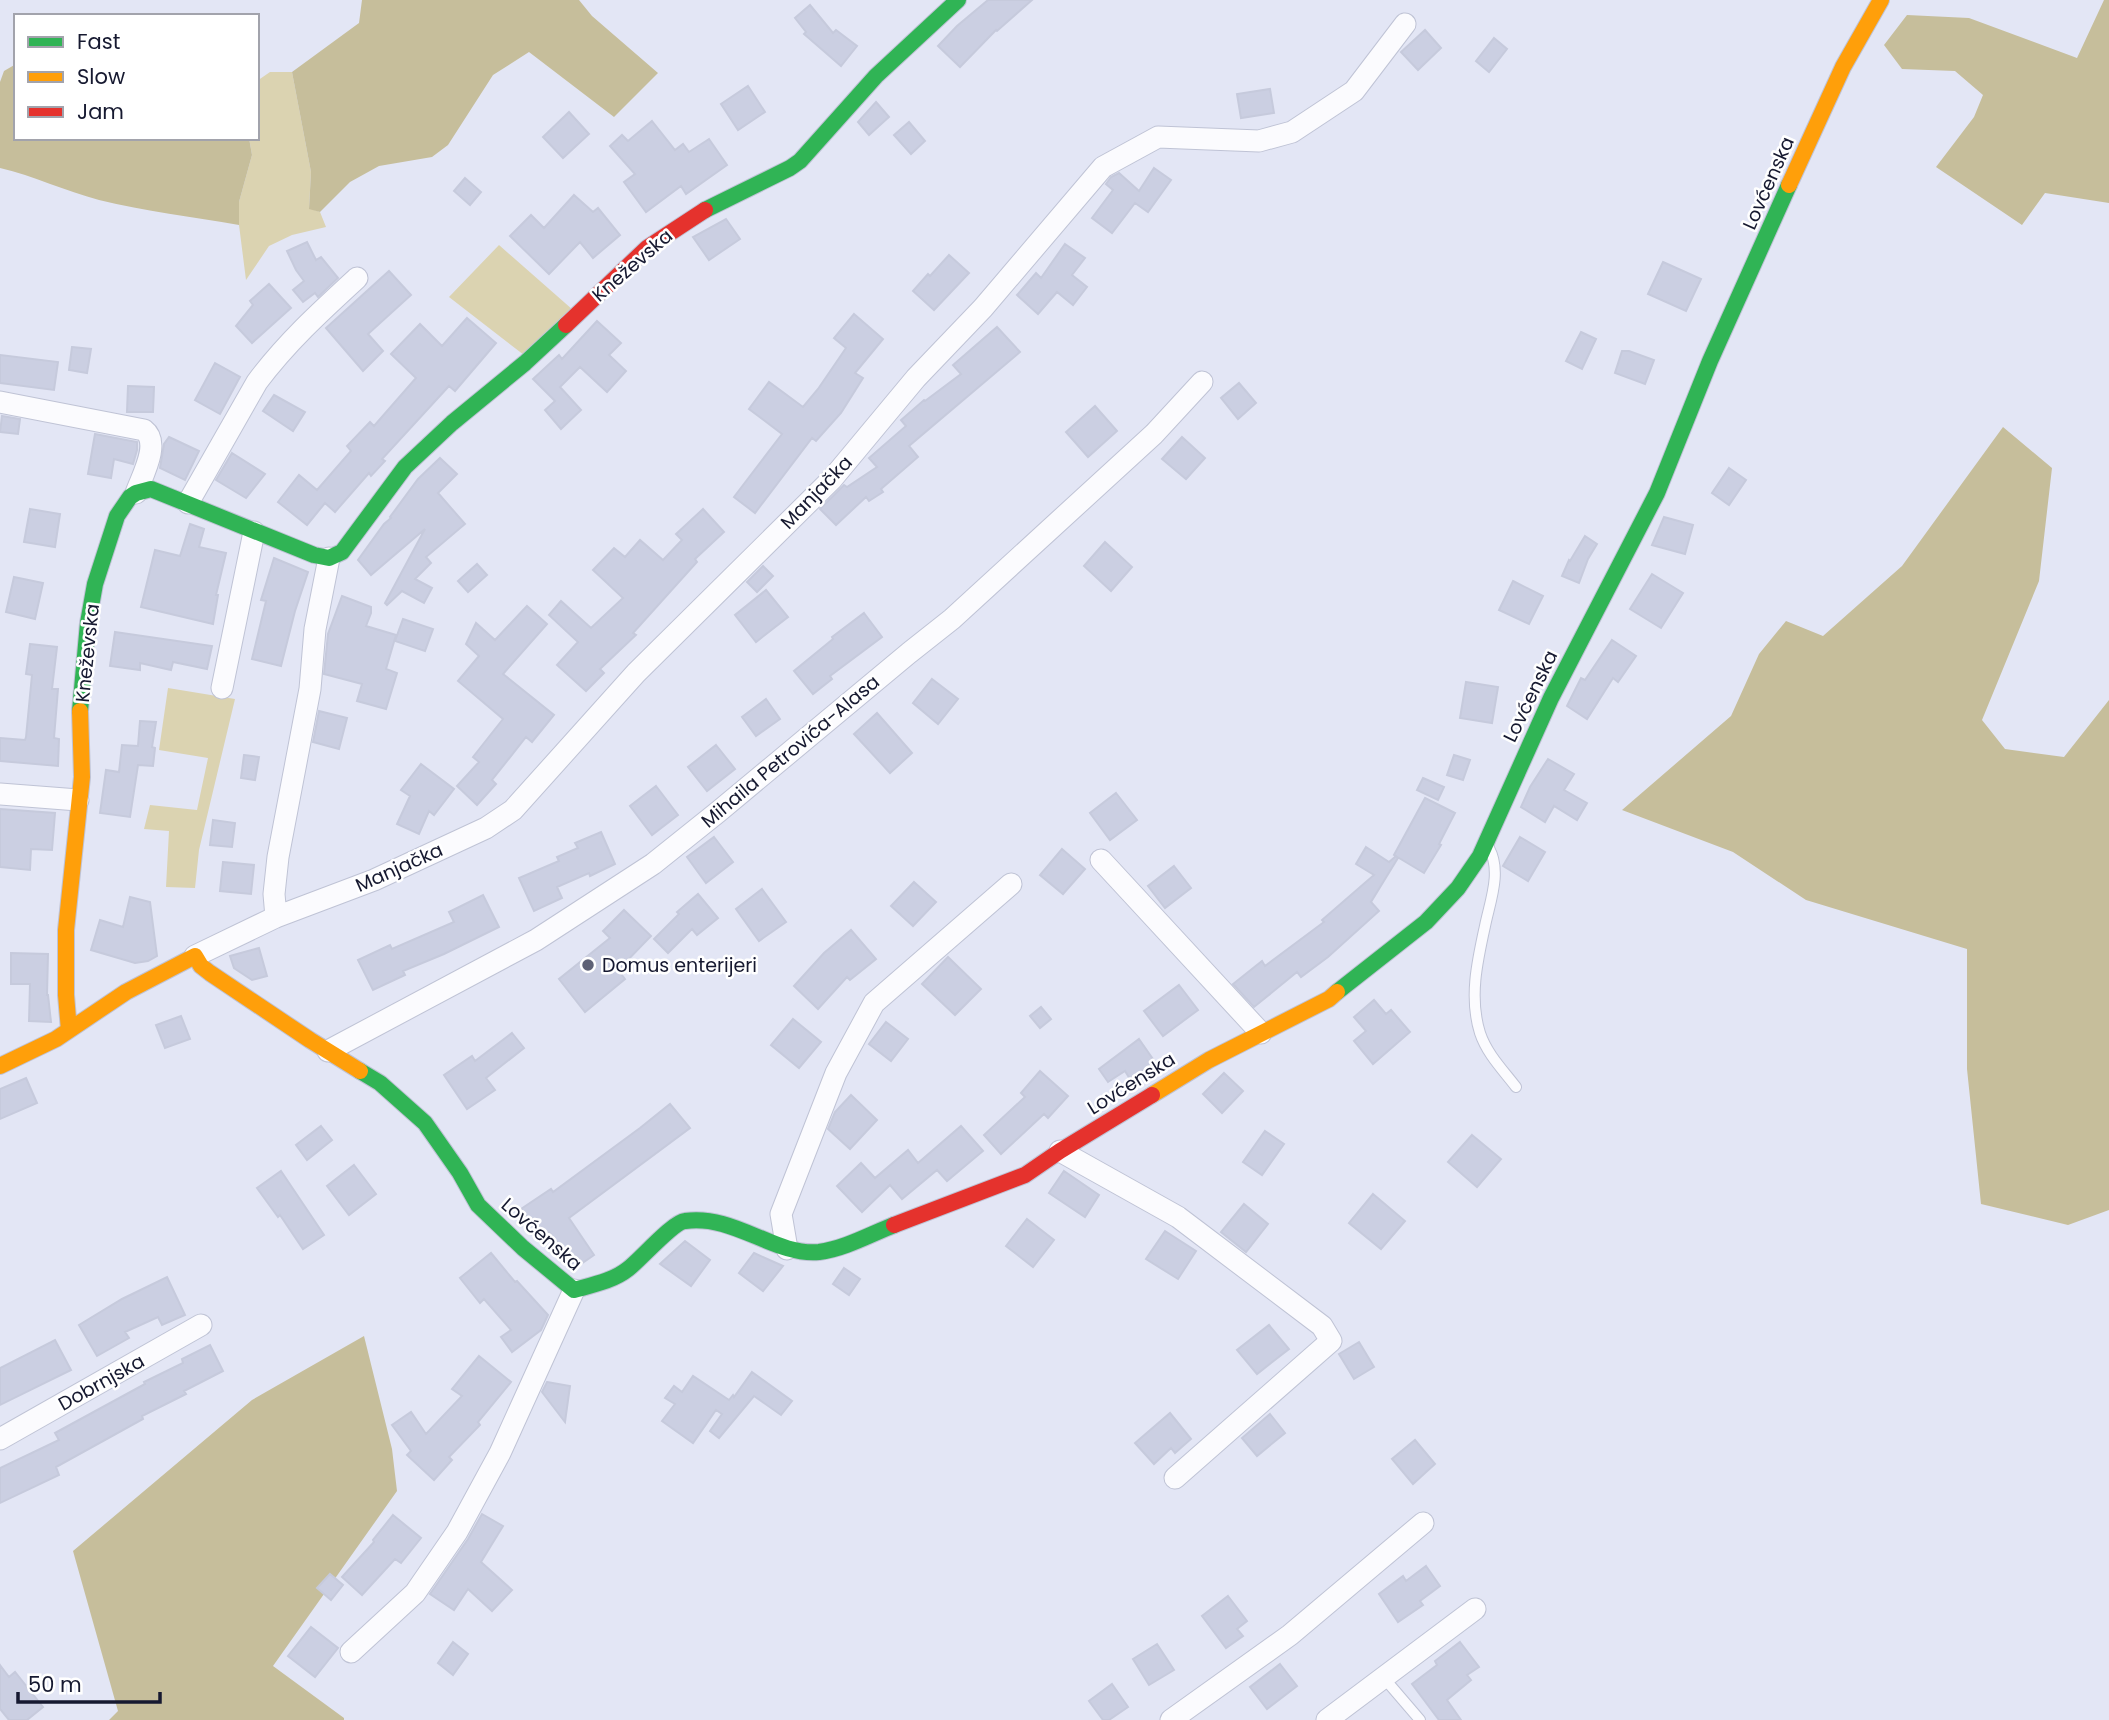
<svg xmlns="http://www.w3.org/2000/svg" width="2109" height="1720" font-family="Poppins,sans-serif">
<rect width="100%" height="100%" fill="#e3e6f5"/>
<path fill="#dbd3b1" d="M270,72H292L311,172L309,208L320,212L326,227L292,235L269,246L246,280L239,225V202L252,155L249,138H257V81Z
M499,245L573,310L524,355L449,297Z
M168,688L235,699L199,850L195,888L166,887L169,831L144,829L150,805L197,810L208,758L159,750Z"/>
<path fill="#c6be9b" d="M362,0H579L592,16L658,73L614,117L529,52L493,75L448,145L432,157L379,166L350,182L320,212L309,209L311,172L292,72L359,23Z
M2104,0H2109V203L2045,193L2022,225L1936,167L1974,117L1983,95L1955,71L1902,69L1884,45L1907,15L1969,18L2077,58Z
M16,64V138H249L252,155L239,202V225C193,217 145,211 99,200C65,191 34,176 0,168V82L4,71Z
M2003,427L2052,468L2039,581L1982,720L2005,749L2064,757L2109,700V1210L2068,1225L1981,1204L1967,1069V949L1806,900L1733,852L1622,810L1731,716L1759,654L1786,621L1823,636L1902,566Z
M364,1336L392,1449L397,1491L273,1666L344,1718V1720H109L118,1711L73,1551L252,1400Z"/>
<path fill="#cbcfe2" stroke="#c6cadc" stroke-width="2" d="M988,0H1032L997,31L996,30L960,67L938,46L957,26Z
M810,5L833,33L836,30L857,46L841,66L804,34L806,32L795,18Z
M1425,30L1441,48L1418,70L1401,52Z
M1494,38L1507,49L1489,72L1476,61Z
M748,86L765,112L738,130L721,104Z
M1270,89L1274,113L1241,118L1237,94Z
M876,102L889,117L869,135L858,122Z
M569,112L589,134L563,158L543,137Z
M652,121L675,150L683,144L689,152L709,139L727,165L686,194L681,186L646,212L624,182L635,174L610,146L622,135L628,141Z
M909,122L925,141L911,154L894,135Z
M1154,168L1171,180L1148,212L1135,203L1112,233L1092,218L1113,190L1106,184L1111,177L1119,173L1139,191Z
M465,178L481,192L470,205L454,191Z
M574,195L593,212L598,208L620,235L593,258L580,242L549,274L510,236L531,215L544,228Z
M726,219L740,239L709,260L693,237Z
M307,242L316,260L321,257L338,278L318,297L315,293L303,302L293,290L304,281L296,270L287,251Z
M1065,244L1085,258L1072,275L1087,287L1073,305L1057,292L1038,314L1017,295L1036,273L1041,278Z
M949,255L969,273L934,310L913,291L928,274L930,276Z
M1663,262L1701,279L1686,311L1648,294Z
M389,271L411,295L368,334L383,351L363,371L326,328Z
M269,284L291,308L252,343L236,326L253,305L250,301Z
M854,314L883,339L855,373L863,378L841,413L816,441L812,438L755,513L734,497L782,434L749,409L769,382L803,407L818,389L846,348L834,338Z
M467,318L496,343L455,391L449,386L382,459L385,461L371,476L369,473L335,512L325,503L307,525L278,502L299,475L317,490L351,451L347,446L370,422L374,426L416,378L391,354L420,324L442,346Z
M597,321L621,343L609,355L626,371L607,392L580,367L560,387L581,410L561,429L545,410L555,401L533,379L559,355L562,359Z
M997,327L1020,352L909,446L918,457L881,489L883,492L869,501L866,497L836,525L820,509L844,485L847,487L877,467L869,458L906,426L901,420L924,400L925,401L961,374L953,365Z
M1581,332L1596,339L1582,369L1566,361Z
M72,347L91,349L87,373L69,370Z
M1622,351H1629L1654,360L1645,384L1615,373Z
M0,355L58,362L54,390L0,383Z
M215,363L240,377L220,414L195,400Z
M1239,383L1256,403L1238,419L1221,398Z
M128,386L154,387L153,412H127Z
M274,395L305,412L293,431L263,411Z
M1095,406L1117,431L1088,457L1066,432Z
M2,416L20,419L18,434L0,432Z
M95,434L137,442V450L133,464L114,459L111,478L88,474Z
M169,437L199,451L185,480L160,468L164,444Z
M1182,437L1205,458L1186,479L1162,459Z
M232,453L265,474L246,498L216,480Z
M440,458L457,474L438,493L465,524L426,557L431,563L415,579L432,588L424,603L402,591L387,605L385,603L425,529L371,575L358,560L384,524L391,518L390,517L418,479Z
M1729,468L1746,480L1729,505L1712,493Z
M30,509L60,514L55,547L24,542Z
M703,509L724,532L695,559L697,562L633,633L636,635L600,669L604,673L586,691L557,665L578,642L549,615L561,601L591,628L623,598L593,570L614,548L625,557L640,540L663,560L682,540L676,534Z
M1664,517L1693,525L1685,554L1652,545Z
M190,524L204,529L199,547L226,553L216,595H218L213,624L141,607L155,550L180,556Z
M1585,536L1597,544L1588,559L1579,583L1562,576L1569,560L1570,561Z
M1105,542L1132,567L1111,591L1084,566Z
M274,558L308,572L295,611L281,666L252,659L266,601L261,600Z
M477,564L487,575L468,592L458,581Z
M763,566L773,576L757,592L747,582Z
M1652,574L1683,593L1661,628L1630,609Z
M14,577L43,583L35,619L6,612Z
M1513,581L1543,596L1529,624L1499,610Z
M766,590L788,617L756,642L735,615Z
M342,596L371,607V613L366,626L396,635L386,669L397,673L386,709L357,701L362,684L324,674L328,634Z
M527,606L547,624L503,674L554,715L532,742L526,737L492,780L496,784L477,805L457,786L479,762L473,757L503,719L458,681L479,656L466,644L476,623L495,640Z
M864,613L882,637L830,676L832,679L813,694L794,671L833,639L832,637Z
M403,619L433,629L425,651L395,641Z
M115,632L212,646L207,669L173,662L171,670L140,663V670L110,666Z
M1612,640L1636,656L1618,682L1613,678L1587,719L1567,706L1581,678L1585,680Z
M30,644L57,647L52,689H58L54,738L59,739L58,766L0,761V738L25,740L26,737L32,675L26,674Z
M932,679L958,699L938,724L913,703Z
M1466,682L1498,687L1492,723L1460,718Z
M766,699L780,719L756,736L742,717Z
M319,711L347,718L339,749L313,742Z
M877,713L912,753L890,773L854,734Z
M140,721L156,722L152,747L155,748L153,766L138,765L130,817L100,813L106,770L119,772L122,745L138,746Z
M716,745L735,769L707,791L688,767Z
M244,755L259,757L255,780L241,778Z
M1454,755L1470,760L1463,780L1447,775Z
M1548,759L1574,774L1564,790L1587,803L1577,820L1554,806L1545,822L1521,807L1530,787Z
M421,764L454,789L434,815L429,811L419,834L397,824L410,796L401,790Z
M1423,778L1444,787L1438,800L1417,790Z
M656,786L678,815L652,835L630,806Z
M1116,793L1137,820L1110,840L1090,813Z
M1425,798L1455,813L1439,844L1441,845L1424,873L1394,855Z
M0,809L55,813L52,850L31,849L30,870L0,867Z
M213,820L235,823L232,847L210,845Z
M601,832L615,864L590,876L589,873L557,887L562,898L534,911L519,878L559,861L557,857L578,848L575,843Z
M714,837L733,862L706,883L687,857Z
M1520,837L1545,852L1528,881L1503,866Z
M1366,847L1389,862L1396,856L1398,858L1371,902L1379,911L1328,957L1301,977L1297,972L1254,1007L1233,984L1262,961L1265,966L1324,922L1322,920L1374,875L1356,864Z
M1062,849L1085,869L1063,894L1040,875Z
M223,862L254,865L251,894L220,891Z
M1174,866L1191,888L1165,908L1148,886Z
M914,882L936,902L913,926L891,906Z
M762,889L786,922L759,941L736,909Z
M698,894L718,918L697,935L692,929L668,953L654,939L679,914L677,912Z
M483,895L499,927L444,954L403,971L405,975L373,990L358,960L390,945L392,949L454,922L449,912Z
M130,897L150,902L157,956L148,961L135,963L91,950L100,920L123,927Z
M624,910L651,936L618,970L625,979L585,1012L559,979L610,938L603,931Z
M851,930L876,959L850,980L847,977L818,1009L794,986L824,953Z
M259,948L267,976L252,980L234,968L230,956Z
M11,953L48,954L47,995H48L51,1022L29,1021L30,984H11Z
M948,957L981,989L955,1015L922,984Z
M1179,985L1198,1010L1163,1036L1144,1011Z
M1374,1000L1386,1014L1391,1010L1410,1032L1373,1064L1354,1041L1366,1031L1354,1017Z
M1041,1007L1051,1019L1040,1028L1030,1016Z
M181,1016L190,1039L165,1048L156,1025Z
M793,1019L821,1042L799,1068L771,1045Z
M886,1022L908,1039L891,1061L869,1044Z
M512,1033L524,1048L486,1078L495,1090L467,1109L444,1075L472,1056L475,1061Z
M1139,1039L1155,1062L1130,1079L1125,1071L1108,1082L1099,1069Z
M1040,1071L1068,1096L1048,1118L1044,1114L1001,1154L984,1135L1025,1097L1021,1093Z
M1224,1073L1243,1091L1222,1113L1203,1094Z
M26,1078L37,1103L0,1119V1089Z
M851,1095L877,1120L850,1149L828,1129L835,1112Z
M670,1104L690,1128L569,1218L594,1255L575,1268L549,1232L541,1238L521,1209L551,1189L553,1192L640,1128Z
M321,1126L332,1140L307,1160L296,1145Z
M961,1126L983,1151L947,1181L937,1170L902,1199L890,1185L862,1212L837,1186L861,1163L875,1178L908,1150L918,1163Z
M1265,1131L1284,1144L1262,1175L1243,1162Z
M1472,1135L1501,1159L1477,1187L1448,1162Z
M354,1165L376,1194L349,1215L327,1186Z
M281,1171L324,1235L303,1249L280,1215L278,1217L257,1188Z
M1064,1171L1099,1195L1085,1217L1049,1193Z
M1373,1194L1405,1221L1381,1249L1349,1223Z
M1244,1204L1268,1224L1246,1252L1221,1232Z
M1027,1219L1054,1240L1033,1267L1006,1246Z
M1165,1231L1196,1251L1178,1279L1146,1259Z
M685,1241L710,1260L691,1286L660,1264Z
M491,1253L515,1282L517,1281L548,1315L541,1330L512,1352L501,1337L511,1330L484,1299L480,1303L460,1278Z
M754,1253L783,1266L763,1291L739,1273Z
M844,1268L860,1279L849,1295L833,1284Z
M167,1277L185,1315L162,1325L158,1317L125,1332L129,1338L97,1356L79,1325L122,1299Z
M1269,1325L1289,1349L1257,1374L1237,1350Z
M55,1340L71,1370L0,1405V1368Z
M1359,1342L1374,1367L1354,1379L1339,1354Z
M210,1345L223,1371L184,1391L186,1394L142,1416L143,1419L56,1467L59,1475L0,1503V1468L59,1440L55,1433L145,1384L144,1382L183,1363L182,1359Z
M479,1356L511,1382L478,1422L480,1425L449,1457L452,1460L434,1480L407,1455L411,1451L392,1425L411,1412L426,1434L462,1396L452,1389Z
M752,1372L792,1401L781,1415L754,1396L719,1438L710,1431L722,1414L716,1410L693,1443L662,1421L675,1404L665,1398L674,1386L682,1392L693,1376L729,1400L733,1395L734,1397Z
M547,1382L570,1386L565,1422L542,1392Z
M1170,1413L1191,1439L1175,1453L1171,1448L1154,1464L1135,1443Z
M1270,1414L1285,1433L1257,1456L1242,1438Z
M1415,1440L1435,1464L1413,1484L1392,1459Z
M482,1514L503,1526L481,1562L512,1590L492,1611L468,1589L454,1610L430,1594L468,1539Z
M393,1515L421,1538L401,1563L395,1559L362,1595L342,1577L374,1542L373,1540Z
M1426,1566L1440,1586L1420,1601L1423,1605L1398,1622L1379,1594L1403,1576L1406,1581Z
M330,1574L343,1585L331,1600L317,1588Z
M1228,1596L1247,1621L1237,1629L1243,1636L1226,1648L1202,1616Z
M311,1627L338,1648L315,1677L288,1656Z
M453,1642L468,1654L453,1675L438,1663Z
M1460,1642L1479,1667L1467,1675L1471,1680L1447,1700L1461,1720H1439L1412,1684L1437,1665L1435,1661Z
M1157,1644L1174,1670L1149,1685L1133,1659Z
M1280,1664L1297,1686L1267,1709L1250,1687Z
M0,1665L9,1677L15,1672L43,1707L27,1720H9L0,1709Z
M1112,1684L1128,1707L1109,1720H1103L1089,1701Z"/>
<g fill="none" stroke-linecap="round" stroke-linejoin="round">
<g stroke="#bfc3d5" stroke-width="12">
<path id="lane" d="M1489,848C1502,872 1490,901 1485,926C1477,962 1469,998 1480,1033C1487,1054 1503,1070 1516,1087
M1384,1678L1420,1720"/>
</g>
<g stroke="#bfc3d5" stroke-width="23">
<path id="street" d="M0,402L144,430C161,443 142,476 136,493
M188,503L257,382C286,343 321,311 357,278
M222,688L254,532
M0,794L78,800
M1101,860L1261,1033
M276,917L274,894L278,857L310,689L315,629L329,558
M195,956L276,917L374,880L486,828L513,810L636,673L832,479L916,378L983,308L1103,167L1158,137L1259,141L1292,132L1354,91L1405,24
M328,1051L536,940L653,864L718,812L909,653L952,619L1154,434L1202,382
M1060,1151L1178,1217L1322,1326L1331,1341L1175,1478
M787,1249L781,1214L836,1073L874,1003L1011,884
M0,1439L201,1325
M351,1652L415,1593L457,1532L500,1453L574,1290
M1171,1720L1290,1635L1423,1523
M1327,1720L1475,1609"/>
</g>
<g stroke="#bfc3d5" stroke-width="18">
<path id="fast" d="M705,210L790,168L800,161L876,76L958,0
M80,711L88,623L95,584L117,516L130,497L136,493L151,489L314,555L329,558L342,552L405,467L452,423L525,363L566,325
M1337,992L1426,922L1458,888L1480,856L1551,698L1657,493L1710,361L1789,185
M360,1071L380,1083L425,1123L460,1173L478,1205L523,1248L574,1290C592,1285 613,1281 628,1269C641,1259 673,1222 685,1221C735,1214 774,1256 819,1252C844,1249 871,1234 894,1225"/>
</g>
<g stroke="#bfc3d5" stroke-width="18">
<path id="slow" d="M1789,185L1843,67L1881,0
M69,1030L66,995V930L82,777L80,711
M0,1066L56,1039L126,992L195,956L201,966L210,973L310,1040L360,1071
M1152,1095L1209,1060L1329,999L1337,992"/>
</g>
<g stroke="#bfc3d5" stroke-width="18">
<path id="jam" d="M566,325L647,248L705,210
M894,1225L1025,1175L1060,1151L1152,1095"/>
</g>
<use href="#lane" stroke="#fbfbfe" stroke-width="10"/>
<use href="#street" stroke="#fbfbfe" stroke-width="21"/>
<use href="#fast" stroke="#30b455" stroke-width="16"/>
<use href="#slow" stroke="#ff9f0a" stroke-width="16"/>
<use href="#jam" stroke="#e5322d" stroke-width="16"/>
</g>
<circle fill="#5e6175" stroke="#fff" stroke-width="2.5" cx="588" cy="965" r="7"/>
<g text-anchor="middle" stroke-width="5" stroke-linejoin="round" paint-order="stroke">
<g font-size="19" fill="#161930" stroke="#fff">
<text transform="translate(1768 183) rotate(-66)" y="7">Lovćenska</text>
<text transform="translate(632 265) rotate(-41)" y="7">Kneževska</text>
<text transform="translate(816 492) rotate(-46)" y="7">Manjačka</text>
<text transform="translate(87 653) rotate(-84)" y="7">Kneževska</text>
<text transform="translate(1530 696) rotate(-64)" y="7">Lovćenska</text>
<text transform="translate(790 751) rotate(-40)" y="7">Mihaila Petrovića-Alasa</text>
<text transform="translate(399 867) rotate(-24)" y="7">Manjačka</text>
<text transform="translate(1131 1083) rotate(-32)" y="7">Lovćenska</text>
<text transform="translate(542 1234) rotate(41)" y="7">Lovćenska</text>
<text transform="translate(101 1382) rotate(-29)" y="7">Dobrnjska</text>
</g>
<g font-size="19" fill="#161930" stroke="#fff" text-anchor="start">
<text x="602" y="972">Domus enterijeri</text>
</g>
</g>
<rect x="14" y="14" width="245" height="126" fill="#ffffff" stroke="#a2a3ac" stroke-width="2"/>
<rect x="28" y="37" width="35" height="10" fill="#30b455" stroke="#a2a3ac" stroke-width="2"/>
<text x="77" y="49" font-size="21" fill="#161930">Fast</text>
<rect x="28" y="72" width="35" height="10" fill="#ff9f0a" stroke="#a2a3ac" stroke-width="2"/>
<text x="77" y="84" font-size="21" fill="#161930">Slow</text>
<rect x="28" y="107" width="35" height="10" fill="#e5322d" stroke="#a2a3ac" stroke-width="2"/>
<text x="77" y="119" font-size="21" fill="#161930">Jam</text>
<path d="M18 1692v10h142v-10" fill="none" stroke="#161930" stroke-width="3.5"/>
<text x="28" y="1692" font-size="21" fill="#161930" stroke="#ffffff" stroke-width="5" paint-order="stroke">50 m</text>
</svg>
